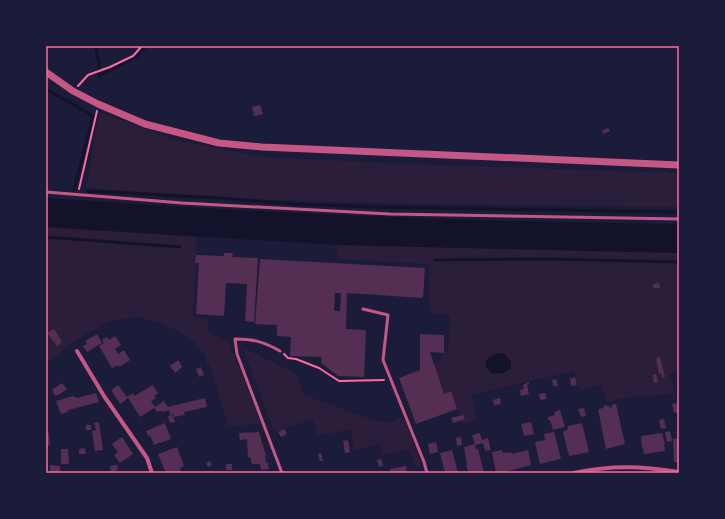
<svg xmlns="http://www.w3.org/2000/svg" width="725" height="519" font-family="Jost,sans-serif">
<rect width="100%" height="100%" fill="#1b1b3a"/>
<path fill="#2a1e3b" d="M99,112L175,140L263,157L409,164L679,173V207L410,204L243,199L86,188Z
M46,227L197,237L193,317L209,319L208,331L230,344L261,424L228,426L211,369L204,354L190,338L176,330L160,323L139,317L109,321L73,342L46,364Z
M338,245L679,253V371L669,374L675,394L624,398L607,402L601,385L580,390L574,371L471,395L477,420L463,424L451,392L444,394L434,365L449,347L450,315L430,314L428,264L337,259Z
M243,348L297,374L304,395L371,419L390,423L401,417L407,425L422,466L416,468L409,449L381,455L380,444L354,451L351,429L318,436L313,419L274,432Z"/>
<path fill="#12122b" d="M46,198C257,213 468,222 679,224V253L338,245L46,227Z
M501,353L505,354L511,362V369L503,373L493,374C478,363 488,355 501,353Z"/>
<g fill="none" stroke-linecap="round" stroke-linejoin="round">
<path stroke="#12122b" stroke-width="3" d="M95,46L99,62V76L137,56L146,46
M46,89L90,114L92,118
M74,190L93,115
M87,191L220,198L293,204L375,207L679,212
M46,237L180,247
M435,260L550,259L679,262"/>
</g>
<path fill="#542f53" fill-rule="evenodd" d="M260,105L263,114L254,116L252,107Z
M608,128L610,131L604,134L602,131Z
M224,253H233L232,257L258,258L254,322L245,321L247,284L226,283L224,316L196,314L199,263H195L196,255L224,256Z
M260,259L425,268L423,298L347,293L346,329L366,330L364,377L338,376L321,363L322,357L290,356L291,337L277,336V325L255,324ZM335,293H341L340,311H334Z
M659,283L660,288H653V284Z
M54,329L62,342L57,346L47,333Z
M97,334L102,343L87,352L83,346L87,344L85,341Z
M420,334L444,335V353L430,352L444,394L451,391L457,409L416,424L399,378L420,370Z
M115,336L121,345L115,349L117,352L118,354L124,350L130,360L119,367L118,365L112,368L99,346L104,343L102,340L107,337L109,340Z
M660,357L665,377L662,378L661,373L659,374L656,358Z
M177,361H179L182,367L175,373L170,366Z
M201,367L204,375L199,377L196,369Z
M656,374L658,382L654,383L653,375Z
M575,377L577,385L571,386L570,379Z
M556,379L558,386H553L552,380Z
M529,382V384L527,385L529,394L521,396L520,390L524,389L523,385Z
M62,383L67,389L60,394L55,396L52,390Z
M118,385L127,397L133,393L134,396L153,385L158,393L154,396L156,398L151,401L155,407L164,401L168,407L205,398L207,407L184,412L185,415L174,417V414L170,415L169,410L164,412V411L162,412L161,411L157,412L154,408L140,417L128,398L120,404L111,390Z
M96,393L99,402L68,410V412L61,414L56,401L73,396L77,398Z
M545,393L547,399L540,400L539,394Z
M500,398L501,404L494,405L493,400Z
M677,403L679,412L674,413L672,404Z
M616,404L625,444L606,449L598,409L604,408L603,406L607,405V406H609V408L612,407V405Z
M584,408L586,416L581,417L578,409Z
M560,410L565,427L553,430L550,420H548V417L555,415L554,412Z
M173,415L175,422L170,423L168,416Z
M463,415L465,419L453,423L451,418Z
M664,419L666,428L661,429L659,420Z
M99,422L103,450L95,451L92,431L96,430L94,423Z
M531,422L534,434L524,436L521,424Z
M165,423L171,439L154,445L150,435L148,436L146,431Z
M582,423L589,452L569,456L563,432L567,430L568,426Z
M86,425H91V430H86Z
M284,429L287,434L281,437L278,432Z
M670,431L672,441L667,442L665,432Z
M259,432L266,456H265L266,463H268L269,469L261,470L260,464H252L250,457H248L247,439L240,440L239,433Z
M554,432L561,459L540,464L535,442L545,440L544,434Z
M46,433H49L50,445H46Z
M480,433L482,440L488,438L491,450L485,451L483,443L475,445L476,449H478L484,473H469L466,466L467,465L464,447L475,444L472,435Z
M662,433L665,444H664L665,451L644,454L643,448H642L641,436Z
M122,437L133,454L120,463L114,455L118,452L112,444Z
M461,437L462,445L457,446L456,438Z
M679,438V462H674L673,439Z
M348,440L350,452L345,453L343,441Z
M436,442L438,452L430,454L428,444Z
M177,447L184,466L180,468L182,473H166L158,454Z
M85,448L86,454H79V449Z
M61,449H68L69,464H61Z
M452,450L458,473H445L440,453Z
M502,450L503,453L511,452L512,454L528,450L531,465L501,473H496L492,452Z
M321,453L323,461H320L318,454Z
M381,459L383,466L379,467L377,460Z
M210,461L212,465L208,467L206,463Z
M226,464H232V470H226Z
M50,465L60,466V473H50Z
M117,465L118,470L111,472L110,466Z
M406,466L407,473H391L390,469Z"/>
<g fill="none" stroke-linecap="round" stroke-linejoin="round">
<path stroke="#ff6b9d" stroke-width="2" d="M78,86L88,75L110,67L133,56L142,46
M79,189L97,111
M284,354L288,358L296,359L319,368L339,381L384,380"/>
<path stroke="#c65784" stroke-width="3" d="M46,192L182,203L390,214L679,219
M363,309L388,315L383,360L424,462L427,473
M280,351C264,342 254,339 235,339L237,354L282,473"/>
<path stroke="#c65784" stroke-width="4" d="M77,351L104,396L147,458L152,473
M574,473C611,465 642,466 679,472"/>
<path stroke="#c65784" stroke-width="7" d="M46,72L73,91L98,104L145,124L219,143L262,147L679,165"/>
</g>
<rect width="725" height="519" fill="none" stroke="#1b1b3a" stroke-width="94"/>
<rect x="47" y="47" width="631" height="425" fill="none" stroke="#ff6b9d" stroke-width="1.5"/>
</svg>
